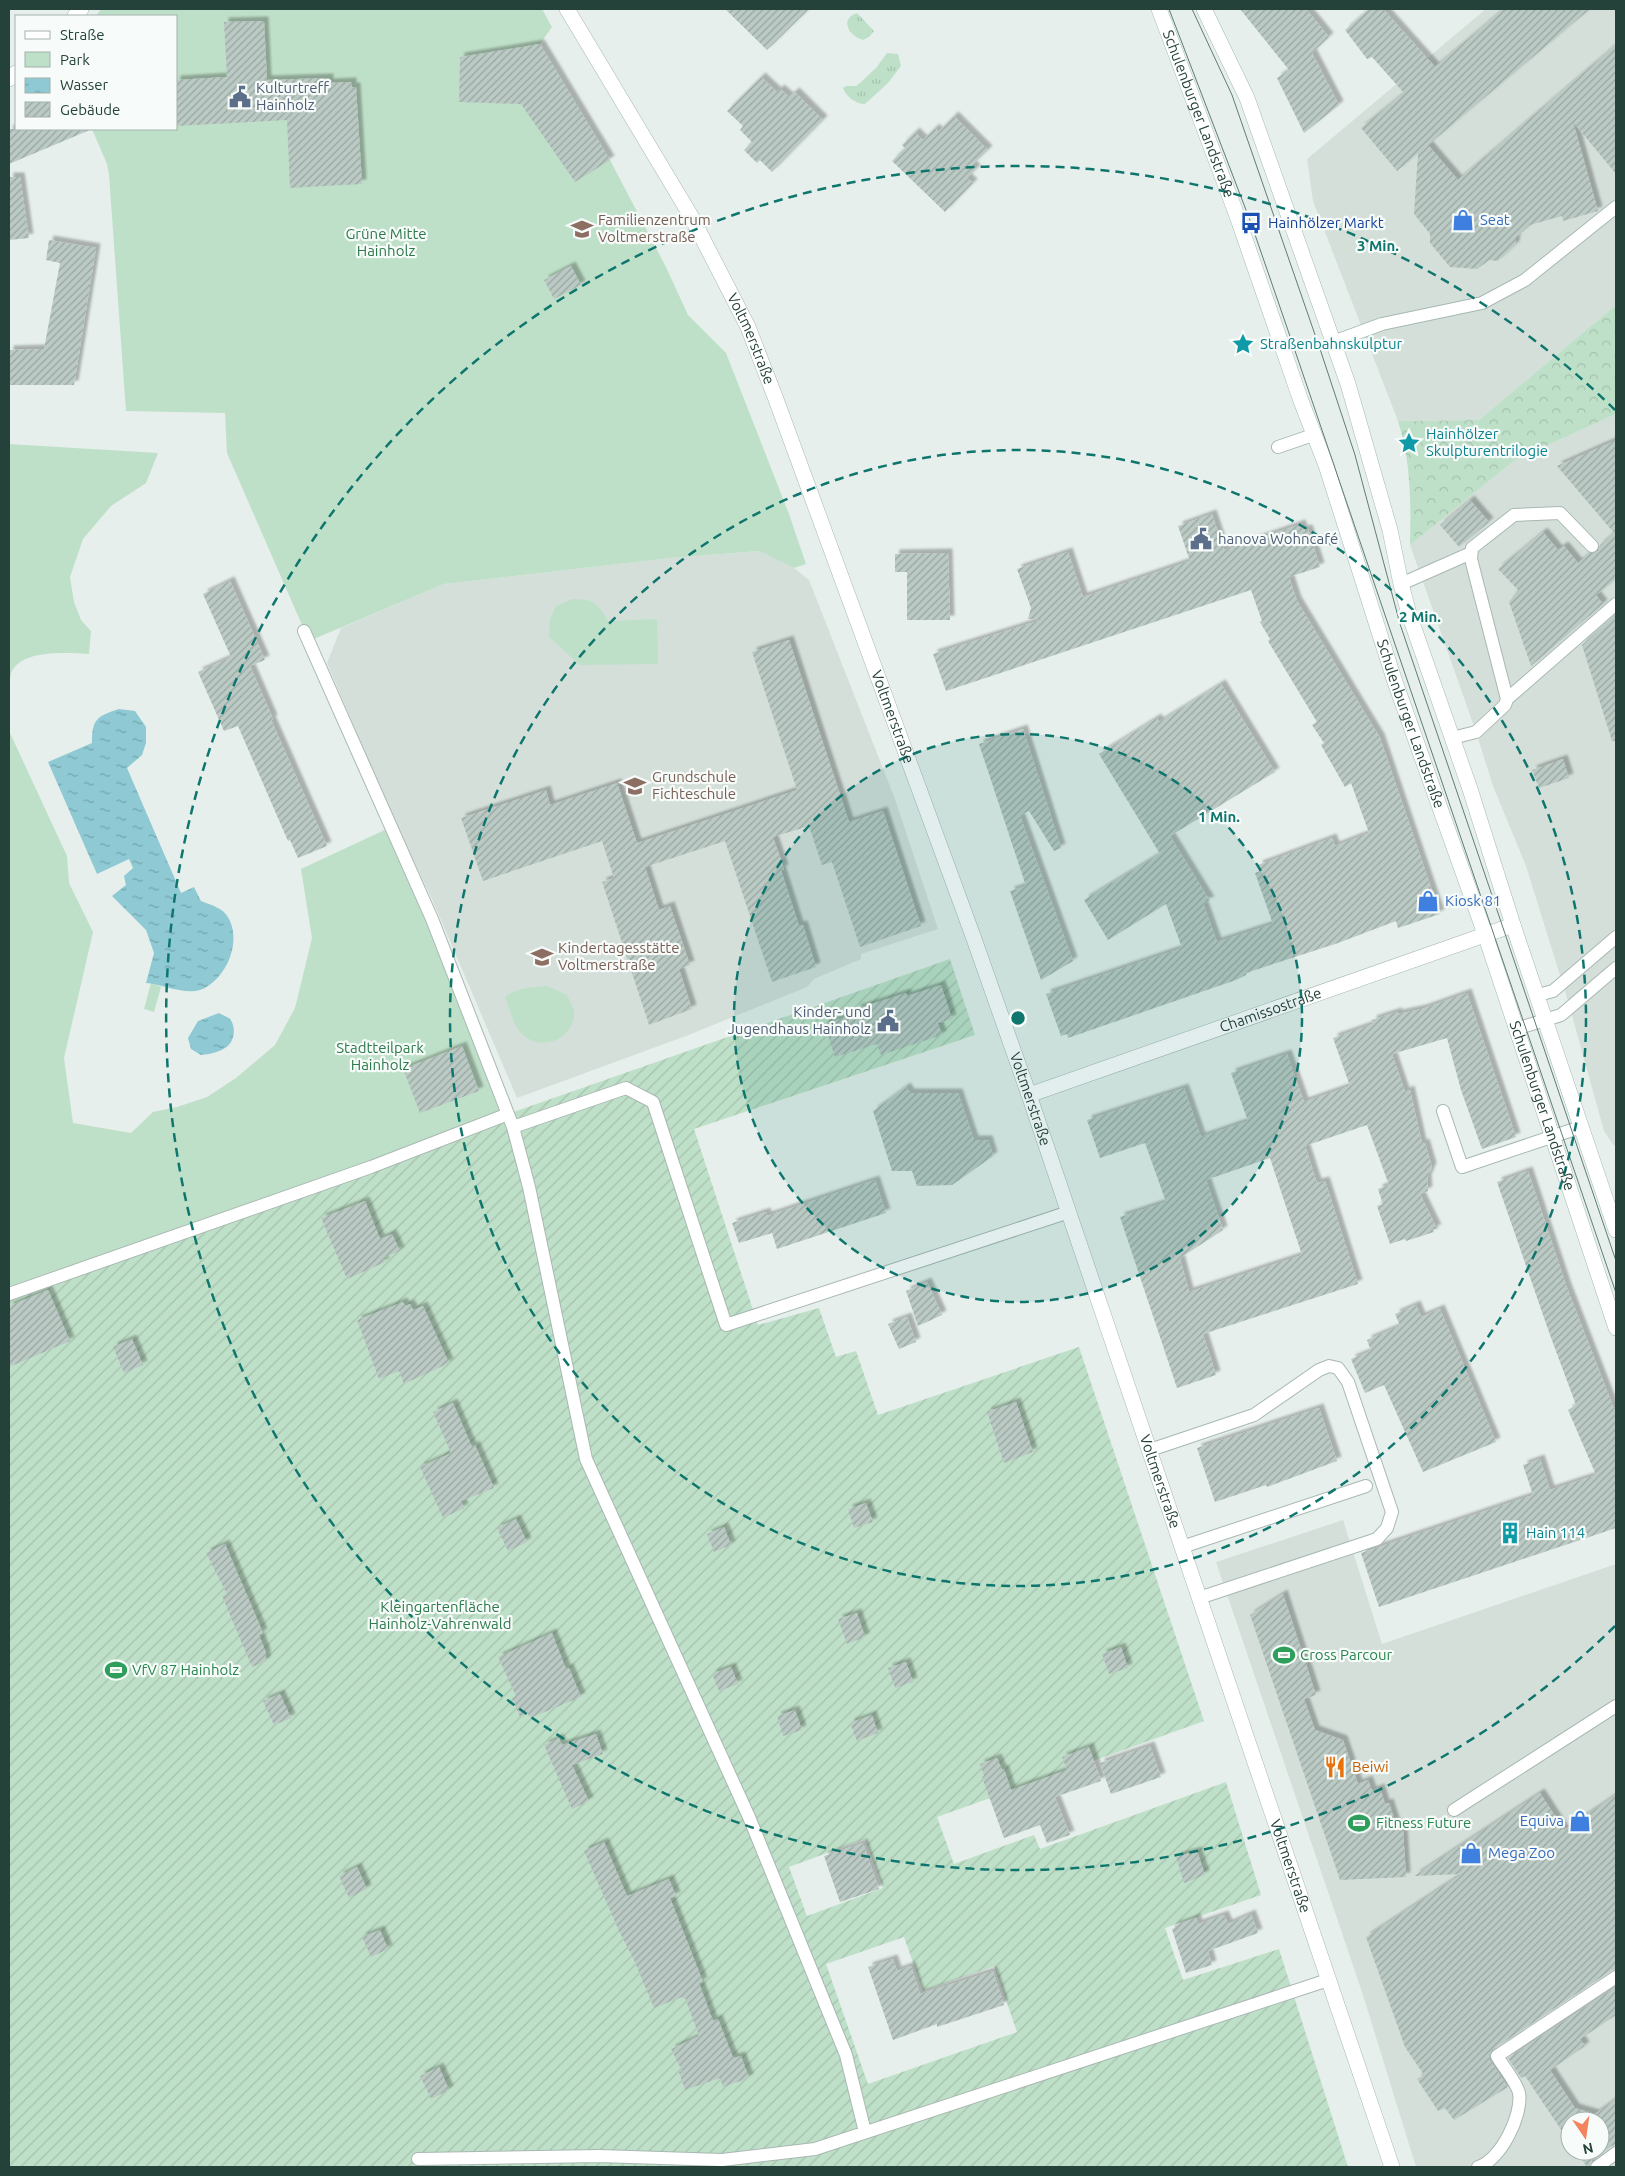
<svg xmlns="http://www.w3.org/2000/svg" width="1625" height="2176" font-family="Ubuntu,sans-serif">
<defs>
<pattern id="grass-tufts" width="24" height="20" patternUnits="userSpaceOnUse" patternTransform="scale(1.25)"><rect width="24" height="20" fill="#bfe0c8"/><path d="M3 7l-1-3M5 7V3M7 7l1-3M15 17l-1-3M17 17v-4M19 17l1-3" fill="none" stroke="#a4c1ad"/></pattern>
<pattern id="forest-crowns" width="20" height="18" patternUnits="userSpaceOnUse" patternTransform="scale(1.25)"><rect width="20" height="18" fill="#bfe0c8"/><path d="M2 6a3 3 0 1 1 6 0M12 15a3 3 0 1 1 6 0" fill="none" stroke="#a4c1ad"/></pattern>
<pattern id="garden-furrows" width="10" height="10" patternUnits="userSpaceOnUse" patternTransform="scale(1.25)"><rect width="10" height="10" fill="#bfe0c8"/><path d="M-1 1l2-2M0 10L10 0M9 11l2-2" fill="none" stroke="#a4c1ad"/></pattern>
<pattern id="water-ripples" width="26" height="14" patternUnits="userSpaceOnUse" patternTransform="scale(1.25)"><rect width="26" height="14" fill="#8ec9d4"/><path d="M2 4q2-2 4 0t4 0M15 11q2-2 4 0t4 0" fill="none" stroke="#74a5ad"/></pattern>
<pattern id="building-hatch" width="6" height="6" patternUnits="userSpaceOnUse" patternTransform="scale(1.25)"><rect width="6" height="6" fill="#bbcac4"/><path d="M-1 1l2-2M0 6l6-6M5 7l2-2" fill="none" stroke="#98a6a0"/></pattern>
<filter id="shadow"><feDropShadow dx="4.5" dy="-4.5" stdDeviation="1" flood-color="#0004"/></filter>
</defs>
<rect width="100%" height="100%" fill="#e6efeb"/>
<path fill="#d4dfda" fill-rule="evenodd" d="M1486,9H1616V305L1479,420L1398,421L1313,201L1307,159Z
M1616,414V1145L1614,1146L1604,1131L1568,1001L1526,866L1493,786L1476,732L1410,545L1515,460Z
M761,551L794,568L809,580L895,799L938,929L861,954V959L814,979L807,987L686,1036L517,1098L432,899L396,825L327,663L341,628L444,584L670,558ZM631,872L678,1014L649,1025L602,882Z
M1343,1520L1382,1644L1616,1564V2167H1416L1363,1995L1216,1562ZM1570,2121H1600V2151H1570Z"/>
<path fill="url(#grass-tufts)" d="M857,13L874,31L869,37L863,40C849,36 839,19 857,13Z
M887,53L898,54L901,66L888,83L865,104C856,104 846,97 843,88L846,86H856L860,83L876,68Z"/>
<path fill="url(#forest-crowns)" d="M1616,305V414L1515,460L1410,545C1411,503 1411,461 1398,421L1479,420Z"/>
<path fill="#bfe0c8" d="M101,9H542L552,27L540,44L610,160L666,267L688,315L726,353L789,514L806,564L794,568L760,551L670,558L444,584L309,641L227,453L225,413L126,411L109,175L107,164L92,129H176V16H96Z
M9,444L158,453L146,483L111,506L83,539L70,577L74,602L81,620L91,631L89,654C67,653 24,649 12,671C10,675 10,681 9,686Z
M572,599C594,599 598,603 608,621L657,619L658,664L580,665L549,637L550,619L556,606Z
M9,719L10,733L67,856L69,883L93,932L64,1058L73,1123L131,1133L153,1112L177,1107L207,1097L236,1078L275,1045L295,1008L312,938L301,869L391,827L508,1114L9,1294Z
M151,983L161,987L154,1012L144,1009Z
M547,986L567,995C569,1000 574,1007 574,1013C574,1039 542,1052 523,1035C513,1026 510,1009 505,997C514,988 535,987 547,986Z"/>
<path fill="url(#garden-furrows)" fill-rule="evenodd" d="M950,959L975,1035L694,1129L758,1325L819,1308L836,1357L856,1351L878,1415L1079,1347L1204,1721L937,1817L954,1864L1034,1835L1040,1849L1226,1782L1261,1895L1165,1928L1183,1980L1279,1949L1348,2167H9V1294L508,1114ZM865,1839L883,1888L807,1916L789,1867ZM904,1937L923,1991L994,1966L1017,2032L868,2084L826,1964Z"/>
<path fill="url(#water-ripples)" d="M119,709L135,711L146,727V743L142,755L127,768L181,893L194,887L201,901C211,905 224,908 229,919C242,943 225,981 200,990C184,995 162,984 146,983L154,953L146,930L112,896L126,885L124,876L133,868L129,859L97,874L48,762L92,743C92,719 97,716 119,709Z
M219,1013C222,1015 228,1017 230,1019C237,1028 234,1043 225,1048C217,1053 209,1054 201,1055L191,1049L188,1038L198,1021Z"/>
<path fill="url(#building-hatch)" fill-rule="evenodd" filter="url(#shadow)" d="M725,9H809L767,50Z
M1240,9H1306L1329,37L1312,53L1339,105L1304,133L1277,78L1289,70Z
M1369,9H1383L1435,67L1504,9H1590L1428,145L1458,180L1616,45V174L1573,122L1598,211L1563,221L1562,216L1530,225L1516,237L1515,245L1498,261L1489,260L1477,269L1450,267L1430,243V234L1414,214L1418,153L1397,171L1361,128L1404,93L1372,57L1367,59L1345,30Z
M264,21L267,80L329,78V83L352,82V87H356L362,184L290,188L287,120L176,126V80L227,77L224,22Z
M540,44L610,160L575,182L521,104L459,102L460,57Z
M761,77L777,92L780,89L789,97L795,92L823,120L772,172L760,160L757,163L744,150L752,142L740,130L743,126L727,111Z
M954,116L988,150L972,165L976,169L967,178L973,183L945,212L892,161L905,148L902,145L915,132L923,140L935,128L938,132Z
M9,129H92L9,164Z
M9,177H20L29,238L9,240Z
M49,240L96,248L74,385H9V350L44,349L60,263L46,260Z
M571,266L581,285L554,299L544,280Z
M1616,440V579L1596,595L1603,604L1531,666L1509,602L1518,590L1498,569L1543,532L1558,550L1564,546L1578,563L1589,554L1598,551L1600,545L1614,533L1557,466Z
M1470,500L1489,522L1459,547L1440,525Z
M1212,514L1224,550L1301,524L1303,530L1308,529L1320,567L1289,577L1297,601L1380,738L1440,914L1398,928L1396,921L1338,943L1246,973V975L1236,980L1094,1029L1068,1038L1067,1034L1061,1036L1046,994L1182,948L1166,904L1108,940L1084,900L1160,854L1099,754L1157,718L1159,722L1221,684L1275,772L1170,836L1210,901L1203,903L1217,942L1273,924L1255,873L1260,871L1258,865L1332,838L1335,846L1369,833L1351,783L1345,787L1321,745L1324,743L1312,725L1317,722L1268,641L1270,639L1260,622L1262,621L1251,590L946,691L933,654L1044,619H1028L1031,608L1017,569L1068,552L1083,597L1190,561L1178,526Z
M948,553L950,620H907V572H895V554Z
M230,581L265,660L250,666L273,719L271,720L327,846L298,858L290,840L288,841L238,726L224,731L198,672L231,657L203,594Z
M1614,617L1616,620V741H1612L1582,645Z
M789,640L849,822L883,811L921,926L860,947L832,862L822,865L809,826L773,837L784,869L781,870L799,926L803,925L816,967L772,982L725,841L645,867L659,910L670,906L690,965L679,969L692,1009L649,1025L602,882L614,878L602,841L483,881L461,818L546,790L550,805L617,783L637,843L797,790L752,652Z
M1023,729L1061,848L1054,851L1029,811L1014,818L1020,816L1073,961L1041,980L1010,891L1026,886L979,744Z
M1563,759L1569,778L1539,788L1532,770Z
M941,985L952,1019L938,1023L942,1035L881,1055L877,1044L835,1057L824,1024L858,1013L856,1009L906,993L907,996Z
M1467,993L1516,1137L1482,1149L1461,1090L1447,1038L1392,1054L1405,1092L1410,1090L1422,1144L1425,1143L1432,1167L1427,1179L1428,1191L1420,1194L1437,1229H1433L1434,1232L1406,1241L1405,1239L1390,1244L1377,1206L1383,1204L1378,1189L1389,1185L1367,1125L1305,1146L1317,1183L1325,1181L1358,1284L1203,1334L1216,1375L1177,1388L1120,1217L1166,1202L1145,1143L1100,1158L1087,1120L1184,1088L1201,1137L1248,1121L1231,1073L1287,1054L1304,1102L1350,1086L1333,1038L1373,1024L1372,1020L1397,1012L1398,1014L1422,1009ZM1270,1158L1302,1255L1189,1292L1180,1258L1223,1230L1206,1180Z
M462,1046L479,1091L420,1113L403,1069Z
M906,1087L910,1093H958L974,1140H988L993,1156L952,1185L917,1186L912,1171H892L873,1111Z
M1528,1171L1567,1288L1616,1414V1528L1379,1607L1361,1553L1533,1495L1523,1465L1540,1459L1550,1490L1596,1475L1568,1410L1576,1405L1550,1335L1497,1182Z
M875,1180L886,1213L777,1249L772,1233L739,1243L732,1223L766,1212L767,1216Z
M365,1201L380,1239L392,1234L400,1251L383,1258L385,1262L347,1279L321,1218Z
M927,1282L942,1315L918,1326L906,1291Z
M48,1290L70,1341L9,1367V1306Z
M403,1302L405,1306L410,1304L413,1310L423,1306L449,1363L404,1384L399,1371L379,1379L357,1320Z
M1416,1305L1421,1317L1440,1309L1496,1442L1423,1472L1384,1385L1365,1393L1351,1359L1371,1351L1367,1340L1400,1326L1395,1314Z
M907,1317L916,1342L899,1349L888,1324Z
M132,1339L143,1365L124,1373L113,1347Z
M1016,1402L1033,1452L1004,1463L987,1412Z
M453,1403L472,1447L475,1445L494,1488L461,1501L464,1508L443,1518L420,1467L451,1453L433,1412Z
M1319,1408L1337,1461L1267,1487L1266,1485L1215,1502L1197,1448Z
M866,1503L873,1522L854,1528L848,1509Z
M516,1519L527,1542L508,1551L497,1528Z
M724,1527L731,1545L714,1552L707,1534Z
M225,1544L263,1633L259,1635L266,1653V1661L252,1667L222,1596L227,1594L206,1553Z
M1283,1594L1316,1695L1304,1699L1315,1730L1343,1740L1358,1784L1368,1780L1372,1791L1380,1788L1385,1804L1389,1803L1398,1831L1403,1830L1406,1877L1340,1880L1250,1615Z
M857,1613L865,1637L847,1644L838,1619Z
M552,1633L566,1669L569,1668L581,1697L530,1718L528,1714L520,1717L512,1698L516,1696L498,1657Z
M1121,1647L1128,1668L1109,1674L1102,1654Z
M906,1662L913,1682L895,1688L888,1668Z
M731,1667L738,1684L719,1691L712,1674Z
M280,1694L291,1718L274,1725L263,1701Z
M795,1710L802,1730L783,1736L777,1716Z
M872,1715L878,1733L857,1741L850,1723Z
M596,1734L603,1754L572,1765L589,1801L572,1809L544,1745L559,1738L562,1745Z
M1150,1746L1161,1777L1111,1794L1100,1763Z
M1089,1747L1101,1781L1055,1797L1070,1835L1047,1843L1040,1825L1004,1838L982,1777L984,1776L980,1764L997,1758L1002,1770L1004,1769L1011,1790L1067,1770L1062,1757Z
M1540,1793L1564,1830L1616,1795V1969L1612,1970L1492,2050L1489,2056L1490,2060L1508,2087L1454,2120L1445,2108L1438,2111L1417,2079L1424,2075L1405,2047L1366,1937L1462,1874L1414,1876Z
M604,1842L627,1896L669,1879L676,1896L670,1898L703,1982L699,1983L713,2021L718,2019L732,2055L734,2058L741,2056L749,2078L723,2087L720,2078L685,2090L679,2072L682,2071L671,2049L699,2036L685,1998L682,1999V1997L654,2008L634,1960L619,1931L584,1851Z
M863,1843L879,1889L840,1902L824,1856Z
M1197,1851L1205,1875L1184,1883L1176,1857Z
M357,1867L367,1889L349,1898L339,1876Z
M1251,1914L1258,1933L1208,1951L1212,1965L1186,1973L1172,1929L1175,1928L1174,1926L1196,1918L1198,1924L1224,1915L1228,1924Z
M380,1930L388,1949L371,1957L362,1937Z
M893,1959L897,1971L911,1966L920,1994L993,1971L1004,2005L937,2027V2024L893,2040L868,1967Z
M1616,1987V2015L1580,2039L1585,2046L1550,2070L1575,2108L1595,2114L1616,2099V2145L1611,2146L1592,2160L1589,2167H1587L1576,2151H1600V2121H1570V2143L1525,2076L1521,2078L1508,2058Z
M439,2067L449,2090L431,2099L420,2076Z"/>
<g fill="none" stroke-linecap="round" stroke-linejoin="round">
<g stroke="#a8b8b2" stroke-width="14">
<path id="service" d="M1333,342L1382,324L1482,303L1525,280L1616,207
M1278,447L1313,435
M1401,584L1471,553
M304,631L432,919L513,1127L529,1187L586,1459L749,1817L846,2055L865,2132
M1507,699L1616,604
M1452,738L1476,732L1505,705L1507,699L1471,559L1472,548L1514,515L1560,513L1592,546
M1538,995L1553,991L1616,937
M1516,1029L1561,1015L1616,968
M1443,1111L1462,1167L1581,1127
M513,1127L626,1088L653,1102L726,1325L1069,1212
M9,1294L371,1167L508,1114
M1150,1450L1254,1415L1319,1370L1329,1366L1338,1368L1348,1382L1392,1512L1387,1528L1377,1539L1199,1598
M1182,1547L1366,1486
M1454,1810L1616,1706
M418,2159L600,2156L722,2160L815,2149L1328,1980
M1478,2167C1500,2161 1523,2115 1519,2093C1517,2083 1502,2065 1497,2056L1616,1977
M1597,2167L1616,2153"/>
</g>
<g stroke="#a8b8b2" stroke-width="16">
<g id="minor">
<path id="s1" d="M567,9L691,216L748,327L777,402L973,936L1029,1095L1392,2167"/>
<path d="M75,16L81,9"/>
<path d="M9,79L16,73"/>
<path id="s2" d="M1029,1095L1513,925"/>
</g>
</g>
<g stroke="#a4bbb3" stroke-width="16">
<g id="secondary">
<path id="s3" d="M1159,9L1236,213L1301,401L1326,465L1395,682L1485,934L1616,1328"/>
<path d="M1204,9L1247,98L1348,384L1390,530L1401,584L1409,614L1470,789L1513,925L1616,1230"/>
</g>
</g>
<use href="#service" stroke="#fff" stroke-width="12"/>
<use href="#minor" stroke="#fff" stroke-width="15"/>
<use href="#secondary" stroke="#fff" stroke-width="15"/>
<path stroke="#5f7d75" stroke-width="1" d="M1169,9L1251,223L1292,342L1616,1293
M1192,9L1232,95L1321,352L1355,455L1400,624L1616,1261"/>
</g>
<circle cx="1018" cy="1018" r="284" fill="#0f766e" fill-opacity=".12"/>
<g fill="none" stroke="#0f766e" stroke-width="2.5" stroke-dasharray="9 6">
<circle cx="1018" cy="1018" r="284"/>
<circle cx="1018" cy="1018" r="568"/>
<path d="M1615 1626A852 852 0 1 1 1615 410"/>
</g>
<defs>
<g id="civic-bare" transform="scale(1.725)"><path d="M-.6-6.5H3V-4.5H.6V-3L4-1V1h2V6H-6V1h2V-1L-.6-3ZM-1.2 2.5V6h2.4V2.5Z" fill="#5c6f8a" stroke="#f7fbf9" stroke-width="2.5" paint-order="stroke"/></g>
<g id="shop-bare" transform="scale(1.725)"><path d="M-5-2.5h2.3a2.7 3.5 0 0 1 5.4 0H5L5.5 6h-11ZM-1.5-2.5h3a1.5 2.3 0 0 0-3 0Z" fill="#3f7fe0" stroke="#f7fbf9" stroke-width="2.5" paint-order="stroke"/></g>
<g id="bus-bare" transform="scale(1.725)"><path d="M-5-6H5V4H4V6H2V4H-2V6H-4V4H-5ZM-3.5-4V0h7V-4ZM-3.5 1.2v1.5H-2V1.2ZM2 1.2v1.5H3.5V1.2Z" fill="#1a4fb4" stroke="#f7fbf9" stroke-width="2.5" paint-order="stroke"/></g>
<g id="school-bare" transform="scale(1.725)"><path d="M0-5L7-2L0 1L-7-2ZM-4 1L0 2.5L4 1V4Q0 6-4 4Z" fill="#8d6e63" stroke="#f7fbf9" stroke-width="2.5" paint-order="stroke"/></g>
<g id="sight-bare" transform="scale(1.725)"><path d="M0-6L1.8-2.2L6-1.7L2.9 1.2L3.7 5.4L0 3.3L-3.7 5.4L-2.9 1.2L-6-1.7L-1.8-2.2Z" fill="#0f9aa8" stroke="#f7fbf9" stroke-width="2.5" paint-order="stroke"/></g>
<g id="building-bare" transform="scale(1.725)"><path d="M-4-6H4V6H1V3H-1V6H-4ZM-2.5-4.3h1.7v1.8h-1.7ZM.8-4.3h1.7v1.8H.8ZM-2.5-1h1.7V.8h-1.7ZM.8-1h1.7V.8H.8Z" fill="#0f9aa8" stroke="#f7fbf9" stroke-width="2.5" paint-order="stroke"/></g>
<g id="stadium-bare" transform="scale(1.725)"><path d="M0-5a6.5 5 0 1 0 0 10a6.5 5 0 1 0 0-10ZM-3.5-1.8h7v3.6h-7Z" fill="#2e9e5b" stroke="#f7fbf9" stroke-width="2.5" paint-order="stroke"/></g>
<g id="restaurant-bare" transform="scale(1.725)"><path d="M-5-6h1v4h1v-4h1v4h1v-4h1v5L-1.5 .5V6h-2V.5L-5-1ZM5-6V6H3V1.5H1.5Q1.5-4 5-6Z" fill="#e8710a" stroke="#f7fbf9" stroke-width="2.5" paint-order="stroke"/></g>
</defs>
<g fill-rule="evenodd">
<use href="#civic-bare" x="240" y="97"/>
<use href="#shop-bare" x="1463" y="220"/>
<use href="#bus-bare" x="1251" y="223"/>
<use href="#school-bare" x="582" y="229"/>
<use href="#sight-bare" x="1243" y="344"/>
<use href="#sight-bare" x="1409" y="443"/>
<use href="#civic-bare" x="1201" y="539"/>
<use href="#school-bare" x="635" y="786"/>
<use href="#shop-bare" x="1428" y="901"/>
<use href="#school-bare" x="542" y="957"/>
<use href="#civic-bare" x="888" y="1021"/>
<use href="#building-bare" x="1510" y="1533"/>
<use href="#stadium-bare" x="1284" y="1655"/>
<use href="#stadium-bare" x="116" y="1670"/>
<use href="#restaurant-bare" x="1335" y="1767"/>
<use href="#shop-bare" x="1580" y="1821"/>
<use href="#stadium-bare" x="1359" y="1823"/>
<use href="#shop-bare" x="1471" y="1853"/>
</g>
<g text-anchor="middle" stroke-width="4.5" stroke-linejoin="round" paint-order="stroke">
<g font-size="15" fill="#4e5e75" stroke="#f7fbf9" text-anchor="start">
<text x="256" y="93">Kulturtreff<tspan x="256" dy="17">Hainholz</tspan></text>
<text x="1218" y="544">hanova Wohncafé</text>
<text x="871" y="1017" text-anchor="end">Kinder- und<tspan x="871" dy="17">Jugendhaus Hainholz</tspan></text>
</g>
<g font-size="15" fill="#24423a" stroke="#f7fbf9">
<text dy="5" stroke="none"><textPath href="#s3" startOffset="112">Schulenburger Landstraße</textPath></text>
<text dy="5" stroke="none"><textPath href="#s1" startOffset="378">Voltmerstraße</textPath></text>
<text dy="5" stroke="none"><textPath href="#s1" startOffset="782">Voltmerstraße</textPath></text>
<text dy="5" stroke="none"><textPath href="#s3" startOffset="758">Schulenburger Landstraße</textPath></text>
<text dy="5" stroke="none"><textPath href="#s2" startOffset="256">Chamissostraße</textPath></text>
<text dy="5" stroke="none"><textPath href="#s1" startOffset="1188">Voltmerstraße</textPath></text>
<text dy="5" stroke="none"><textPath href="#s3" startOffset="1162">Schulenburger Landstraße</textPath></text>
<text dy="5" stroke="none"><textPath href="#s1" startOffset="1592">Voltmerstraße</textPath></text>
<text dy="5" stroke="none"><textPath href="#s1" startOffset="1998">Voltmerstraße</textPath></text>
</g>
<g font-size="15" fill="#785e54" stroke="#f7fbf9" text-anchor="start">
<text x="598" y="225">Familienzentrum<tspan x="598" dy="17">Voltmerstraße</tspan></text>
<text x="652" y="782">Grundschule<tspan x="652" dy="17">Fichteschule</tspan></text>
<text x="558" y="953">Kindertagesstätte<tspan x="558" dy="17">Voltmerstraße</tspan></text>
</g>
<g font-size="15" fill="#366cbe" stroke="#f7fbf9" text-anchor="start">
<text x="1480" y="225">Seat</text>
<text x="1445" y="906">Kiosk 81</text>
<text x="1564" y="1826" text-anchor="end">Equiva</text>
<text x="1488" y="1858">Mega Zoo</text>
</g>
<g font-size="15" fill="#164399" stroke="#f7fbf9" text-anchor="start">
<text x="1268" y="228">Hainhölzer Markt</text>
</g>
<g font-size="15" fill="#2d7a4b" stroke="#f7fbf9">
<text x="386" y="239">Grüne Mitte<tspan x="386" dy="17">Hainholz</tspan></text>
<text x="380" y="1053">Stadtteilpark<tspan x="380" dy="17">Hainholz</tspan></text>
<text x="440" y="1612">Kleingartenfläche<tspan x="440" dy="17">Hainholz-Vahrenwald</tspan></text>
</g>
<g font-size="15" fill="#0d838f" stroke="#f7fbf9" text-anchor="start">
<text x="1260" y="349">Straßenbahnskulptur</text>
<text x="1426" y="439">Hainhölzer<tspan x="1426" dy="17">Skulpturentrilogie</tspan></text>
<text x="1526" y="1538">Hain 114</text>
</g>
<g font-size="15" fill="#27864d" stroke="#f7fbf9" text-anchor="start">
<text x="1300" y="1660">Cross Parcour</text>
<text x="132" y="1675">VfV 87 Hainholz</text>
<text x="1376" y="1828">Fitness Future</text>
</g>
<g font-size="15" fill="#c56008" stroke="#f7fbf9" text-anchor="start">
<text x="1352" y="1772">Beiwi</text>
</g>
</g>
<circle cx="1018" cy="1018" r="8" fill="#0f766e" stroke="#f7fbf9" stroke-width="2.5"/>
<g font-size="15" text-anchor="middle" font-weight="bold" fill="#0f766e" stroke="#f7fbf9" stroke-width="4.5" stroke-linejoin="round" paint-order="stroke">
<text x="1378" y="251">3 Min.</text>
<text x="1420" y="622">2 Min.</text>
<text x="1219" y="822">1 Min.</text>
</g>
<rect width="1625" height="2176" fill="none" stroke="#24423a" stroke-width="20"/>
<rect x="15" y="15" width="162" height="115" fill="#f7fbf9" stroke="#a3b1ad"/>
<rect x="25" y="31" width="25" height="8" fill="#ffffff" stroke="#a3b1ad"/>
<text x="60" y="40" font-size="15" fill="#24423a">Straße</text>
<rect x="25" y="52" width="25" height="15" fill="#bfe0c8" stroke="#a3b1ad"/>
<text x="60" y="65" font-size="15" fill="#24423a">Park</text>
<rect x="25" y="78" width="25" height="15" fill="url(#water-ripples)" stroke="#a3b1ad"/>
<text x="60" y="90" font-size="15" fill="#24423a">Wasser</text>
<rect x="25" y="102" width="25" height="15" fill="url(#building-hatch)" stroke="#a3b1ad"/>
<text x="60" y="115" font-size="15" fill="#24423a">Gebäude</text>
<g transform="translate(1585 2136) rotate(167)"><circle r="24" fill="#f7fbf9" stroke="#a3b1ad"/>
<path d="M0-4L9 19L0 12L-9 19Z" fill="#f4845f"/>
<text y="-8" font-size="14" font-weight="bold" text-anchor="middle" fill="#24423a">N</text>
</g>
</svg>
